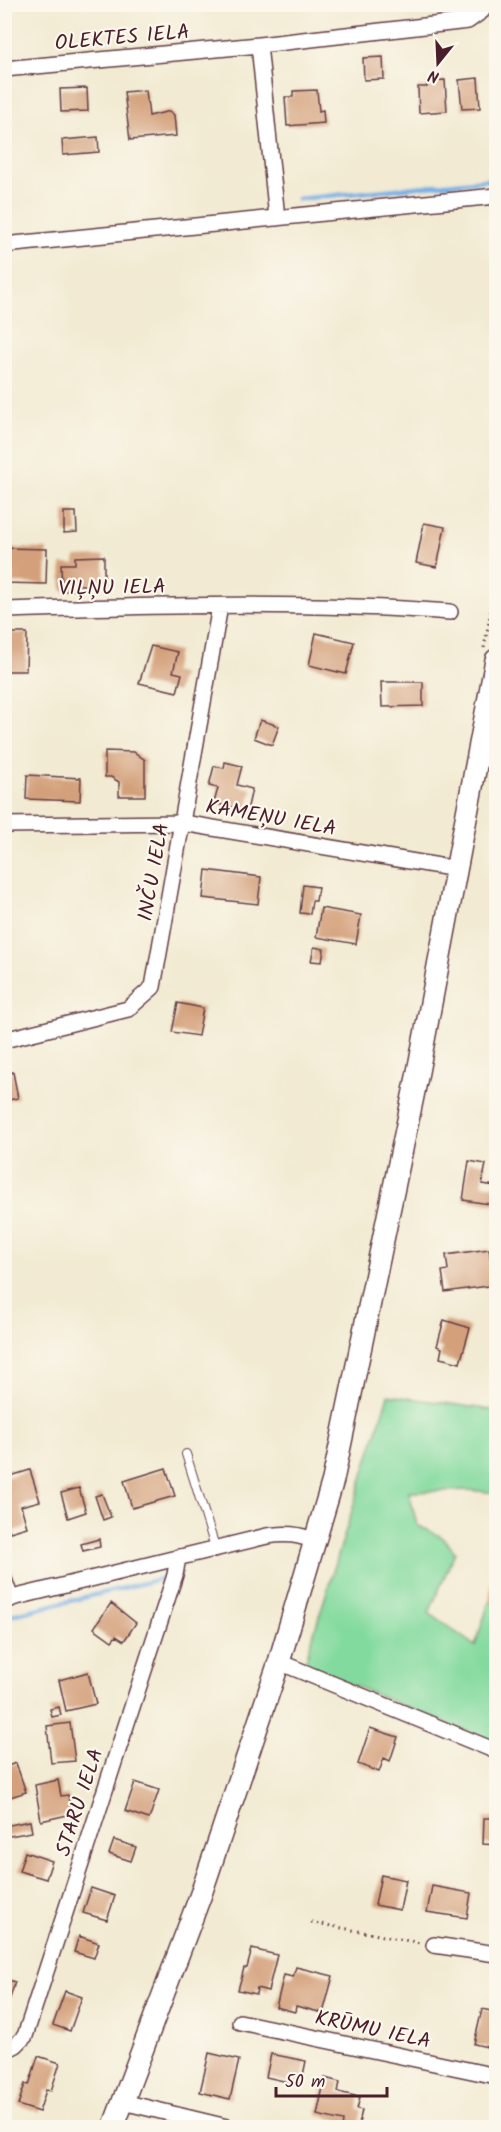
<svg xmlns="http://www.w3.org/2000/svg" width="501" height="2132" font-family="Kalam,sans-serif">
<rect width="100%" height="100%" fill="#fbf7ec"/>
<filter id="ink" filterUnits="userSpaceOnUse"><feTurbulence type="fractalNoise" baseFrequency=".0167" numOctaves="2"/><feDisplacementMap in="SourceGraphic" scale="12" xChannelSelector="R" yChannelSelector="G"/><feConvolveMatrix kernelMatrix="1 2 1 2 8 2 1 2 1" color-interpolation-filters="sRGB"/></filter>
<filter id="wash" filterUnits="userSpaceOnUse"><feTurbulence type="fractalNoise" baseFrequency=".008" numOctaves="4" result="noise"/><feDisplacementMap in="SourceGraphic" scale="24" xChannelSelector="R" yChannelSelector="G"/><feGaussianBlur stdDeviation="1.35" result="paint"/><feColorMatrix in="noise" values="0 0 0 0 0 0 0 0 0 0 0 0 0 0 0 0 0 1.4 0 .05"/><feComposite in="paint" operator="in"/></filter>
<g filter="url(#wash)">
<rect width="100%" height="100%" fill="#f2ead2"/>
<path fill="#83da9e" stroke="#667c64" stroke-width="1.5" d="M388,1395L492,1410L496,1412V1493L468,1490L409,1492L417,1525L442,1537L455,1552L429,1613L475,1646L489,1602L496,1603V1744L304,1665Z"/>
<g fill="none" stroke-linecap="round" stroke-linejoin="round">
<path stroke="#74aee4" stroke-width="4.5" d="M298,199L496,179
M4,1617L164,1578"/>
</g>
<g id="blocks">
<path fill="#d4a07c" d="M383,57L384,79L364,80L363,58Z
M478,78L480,108L462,109L459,80Z
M445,80L447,111L419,113L418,87H427V81Z
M87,88L88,111L61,112L60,89Z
M146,90L149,116L170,111L174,115L176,136L130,140L124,92Z
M317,90L319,111L323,110L324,123L287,126L285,97H293V91Z
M98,137L99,152L63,155L62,140Z
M64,512H76L77,532L64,533Z
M424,523L445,527L437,567L416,563Z
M4,548L47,549L46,584L4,583Z
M104,556V585H75L76,590L62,591L61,564H75V557Z
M4,633H27L26,671H4Z
M316,633L354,642L346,674L309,665Z
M151,646L178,652L173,672L182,674L177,692L139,683Z
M381,682H423V706L382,707Z
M260,720L279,726L272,745L254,738Z
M105,751L134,752L145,760V796H119V782L111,777H105Z
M225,762L242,766L237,785L252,789L247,811L214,803L218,788L209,786L214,766L224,768Z
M27,775L81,778L80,801L26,799Z
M206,870L261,877L258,904L203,898Z
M303,885L318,887L316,901H312L310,914L300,913Z
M321,908L361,915L356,944L316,937Z
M314,947L324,949L322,962L311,961Z
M178,1003L203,1008L198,1036L172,1032Z
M13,1072L18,1098L4,1101V1074Z
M469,1161L486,1164L482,1184L496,1186V1205L463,1200Z
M489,1249L495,1285L445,1292L442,1271L448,1270L446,1255Z
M444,1320L470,1328L460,1363L440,1358L442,1348L437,1346Z
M166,1468L175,1496L132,1508L124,1481Z
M30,1470L40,1501L21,1506L27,1527L10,1532L4,1516V1478Z
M79,1488L86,1512L68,1518L61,1493Z
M102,1494L111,1517L103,1520L95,1496Z
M99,1539L100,1547L83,1551L81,1544Z
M491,1582L496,1583V1603L489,1602Z
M111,1603L136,1623L124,1641L116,1636L112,1641L94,1628Z
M88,1672L96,1704L66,1711L59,1680Z
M59,1707L61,1715L52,1717L50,1709Z
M70,1723L75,1761L51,1763L47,1726Z
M370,1728L398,1737L390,1761L384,1758L379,1772L358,1764Z
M16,1763L26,1792L4,1799V1767Z
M58,1780L61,1796L68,1795L72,1814L41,1821L35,1785Z
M135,1782L159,1790L149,1819L125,1811Z
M484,1818H496V1845L483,1844Z
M30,1821L32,1832L4,1837V1826Z
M114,1840L136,1847L131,1861L109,1854Z
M25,1852L52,1861L46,1879L19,1871Z
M381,1875L406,1880L400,1910L375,1905Z
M432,1886L471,1893L467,1918L427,1912Z
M91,1888L115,1896L107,1920L83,1913Z
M79,1936L99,1943L94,1958L74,1952Z
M252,1949L277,1955L268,1991L257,1988L256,1994L238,1990L244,1968H247Z
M296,1967L333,1976L323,2013L296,2006L295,2012L276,2007L284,1975L293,1977Z
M5,1979L15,1982L9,2001L5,1999Z
M65,1991L82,1997L70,2031L53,2025Z
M482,2009L496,2012V2049L474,2044Z
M209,2053L239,2060L230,2099L200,2092Z
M271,2054L306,2061L301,2085L266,2077Z
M38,2056L60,2063L51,2091L46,2090L39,2112L18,2105L25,2084L29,2085Z
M325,2078L340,2082L338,2092L360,2097L357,2109L362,2110L358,2128H342L343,2121L317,2115Z"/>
</g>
</g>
<g filter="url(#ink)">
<use href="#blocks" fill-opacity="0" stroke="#633d44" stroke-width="1.5"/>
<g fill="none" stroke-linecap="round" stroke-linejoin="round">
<g stroke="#633d44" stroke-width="10">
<path id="lane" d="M186,1454L215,1547"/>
</g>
<g stroke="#633d44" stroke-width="18">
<path id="street" d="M259,45L277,218
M4,69L259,45L468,21L482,11L487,4
M4,245L496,196
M4,610C152,606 302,601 450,612
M4,825L183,823L457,869
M4,1040L128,1009L153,987L220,606
M4,1579L11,1599
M4,1600L267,1536C285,1533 298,1534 315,1541
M279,1662L496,1751
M434,1945L496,1954
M240,2022L496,2076
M4,2051L16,2045L25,2036L175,1575L178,1557
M123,2102L231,2128"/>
</g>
<g stroke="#633d44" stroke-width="24">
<path id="secondary" d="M113,2128L201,1894L279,1662L333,1480L417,1077L496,660"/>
</g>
<path stroke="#633d44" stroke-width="3" stroke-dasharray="1.5 4.5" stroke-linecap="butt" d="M484,648L496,584
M311,1922L420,1943"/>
<use href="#lane" stroke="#fff" stroke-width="8"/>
<use href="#street" stroke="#fff" stroke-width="15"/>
<use href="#secondary" stroke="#fff" stroke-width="21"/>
</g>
</g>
<g text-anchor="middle" stroke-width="4.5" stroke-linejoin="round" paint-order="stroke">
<g font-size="21" fill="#4a1f2b" stroke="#fbf7ec">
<text transform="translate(122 37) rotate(-5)" y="7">OLEKTES IELA</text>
<text transform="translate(112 587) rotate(-1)" y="7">VIĻŅU IELA</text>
<text transform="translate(271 817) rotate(10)" y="7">KAMEŅU IELA</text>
<text transform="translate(153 872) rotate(-80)" y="7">INČU IELA</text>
<text transform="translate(79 1802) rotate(-72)" y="7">STARU IELA</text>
<text transform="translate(373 2029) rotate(12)" y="7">KRŪMU IELA</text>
</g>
</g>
<rect width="501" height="2132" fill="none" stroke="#fbf7ec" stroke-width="24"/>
<g transform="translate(438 63) rotate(198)" stroke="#fbf7ec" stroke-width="4.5" paint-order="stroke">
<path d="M0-4.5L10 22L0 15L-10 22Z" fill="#4a1f2b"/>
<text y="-9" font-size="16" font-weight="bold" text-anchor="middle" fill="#4a1f2b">N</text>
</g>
<path d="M276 2087v9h111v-9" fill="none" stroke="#4a1f2b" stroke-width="3"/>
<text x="285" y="2087" font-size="18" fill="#4a1f2b" stroke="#fbf7ec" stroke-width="4.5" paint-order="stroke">50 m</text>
</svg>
